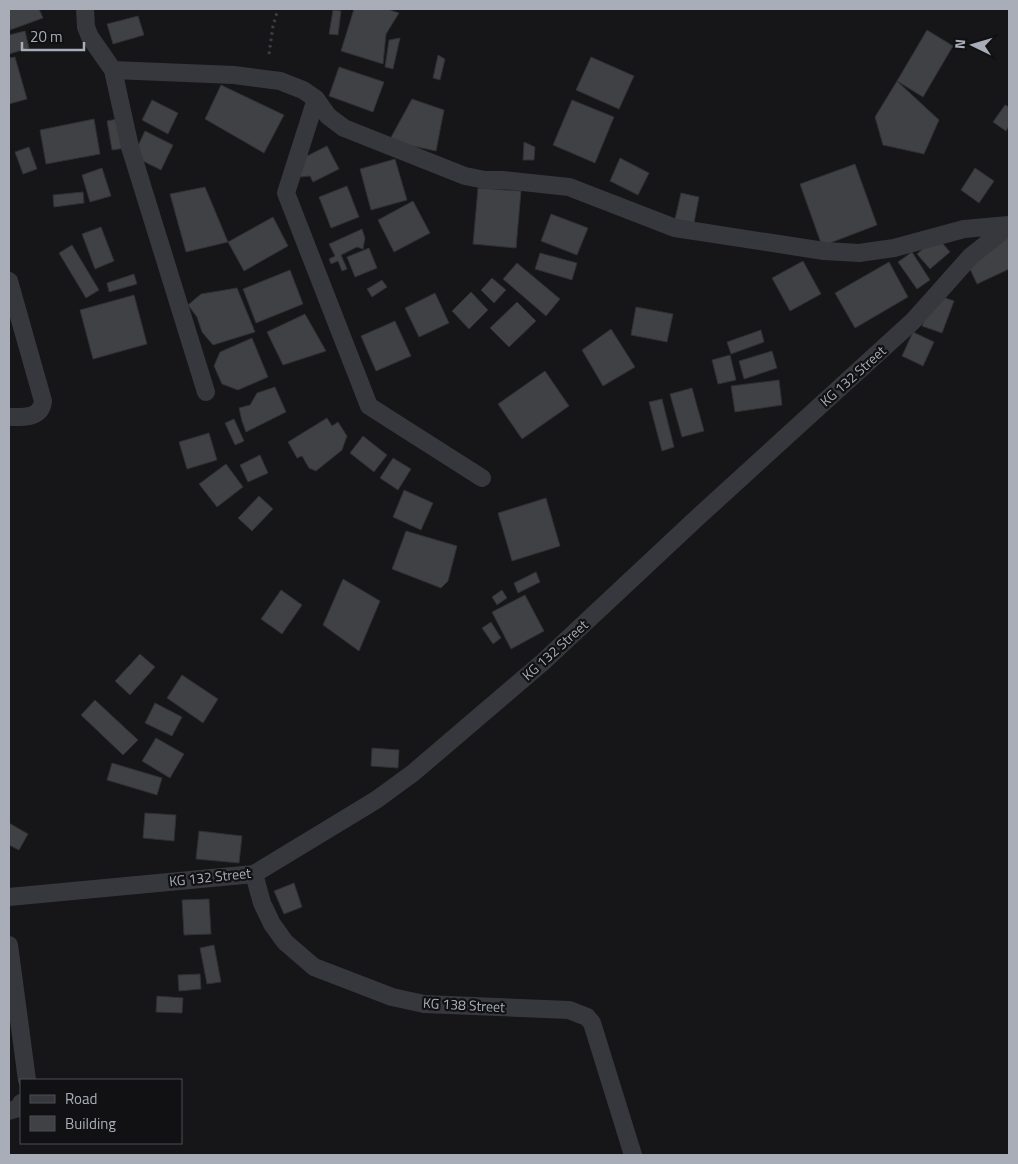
<svg xmlns="http://www.w3.org/2000/svg" width="1018" height="1164" font-family="'Titillium Web',sans-serif">
<rect width="100%" height="100%" fill="#161618"/>
<path fill="#404145" stroke="#303034" d="M9,9H39L43,18L10,30Z
M354,9H387L399,13L386,34L383,64L341,51Z
M333,10L341,11L338,35L329,34Z
M138,16L144,35L113,44L107,24Z
M927,30L953,46L923,97L897,81Z
M25,31L29,48L9,54V35Z
M400,38L393,69L385,67L389,40Z
M438,55L445,59L440,80L433,78Z
M15,57L27,99L9,104V58Z
M591,57L634,76L619,109L576,90Z
M339,67L384,82L373,112L329,96Z
M897,81L939,120L924,154L883,145L875,117Z
M221,85L284,115L264,153L205,119Z
M412,99L444,110L436,151L389,141Z
M152,100L178,113L168,134L142,120Z
M572,100L614,117L595,163L553,145Z
M1005,105L1009,107V126L1006,131L993,122Z
M127,117L132,147L112,150L107,121Z
M94,119L100,154L46,164L40,130Z
M145,131L173,145L161,170L133,156Z
M524,142L535,147L534,160H523Z
M327,146L339,169L313,182L310,176L301,177L298,169L304,166L301,159Z
M29,147L37,169L23,174L15,152Z
M620,158L649,173L638,195L610,181Z
M395,159L407,200L371,210L360,169Z
M855,164L877,225L822,246L800,184Z
M102,168L111,196L90,202L82,175Z
M975,168L994,181L979,203L961,190Z
M347,186L359,217L331,228L319,197Z
M205,187L228,242L186,252L170,194Z
M478,188L521,191L516,248L473,244Z
M83,192L84,203L54,207L53,195Z
M681,193L699,197L694,223L675,219Z
M413,201L430,233L394,252L378,220Z
M551,214L588,228L577,255L541,241Z
M273,217L288,246L244,271L228,242Z
M101,227L114,261L95,269L82,234Z
M362,229L365,238L363,249L357,247L341,255L347,269L342,271L338,261L331,264L329,259L335,256L329,244Z
M1009,232V269L977,284L963,254Z
M937,237L950,252L930,269L917,254Z
M72,245L99,290L86,298L59,253Z
M369,248L377,268L355,277L347,257Z
M912,252L930,280L917,289L898,262Z
M540,253L577,263L572,280L535,269Z
M803,261L821,294L790,311L772,278Z
M889,262L908,297L855,328L835,293Z
M517,263L560,299L546,316L503,279Z
M290,270L303,304L256,323L243,289Z
M134,274L137,284L109,292L107,283Z
M492,278L506,290L494,303L481,290Z
M382,280L387,287L372,297L367,289Z
M237,288L255,332L213,345L202,332L197,317L188,305L201,294Z
M471,292L488,310L469,329L452,311Z
M435,293L449,323L419,337L405,308Z
M934,294L954,301L942,333L922,326Z
M134,295L147,344L93,359L80,310Z
M517,302L536,321L509,347L490,328Z
M636,307L673,314L667,342L631,335Z
M305,314L326,351L283,365L267,332Z
M395,321L411,356L376,371L361,336Z
M611,329L635,367L603,386L582,350Z
M761,330L764,342L731,354L727,342Z
M913,332L934,342L923,366L902,356Z
M252,338L268,377L238,390L222,384L214,366L220,352Z
M772,351L777,368L744,379L739,361Z
M730,355L736,380L718,384L712,360Z
M545,371L569,406L522,439L498,404Z
M779,380L782,405L735,412L731,386Z
M275,387L286,412L246,432L242,421L239,408L250,405L257,393Z
M692,388L704,431L682,437L670,394Z
M662,399L674,447L662,451L649,402Z
M327,418L332,426L338,422L347,436L342,450L316,471L309,468L302,456L297,458L288,442Z
M234,419L244,441L235,445L225,423Z
M209,433L217,460L187,469L179,442Z
M363,436L387,455L374,472L350,453Z
M260,455L268,473L248,482L240,465Z
M393,458L411,469L398,490L380,478Z
M226,464L243,487L217,507L199,484Z
M404,490L433,503L421,530L393,517Z
M259,496L273,509L252,531L238,518Z
M546,498L560,546L512,561L498,513Z
M406,531L457,546L448,581L441,588L392,569Z
M536,572L540,582L518,593L514,583Z
M343,579L380,601L359,651L323,625Z
M281,590L302,605L282,634L261,619Z
M502,590L507,598L497,605L492,597Z
M525,595L544,631L511,649L492,612Z
M491,622L501,638L493,644L482,628Z
M140,654L155,667L130,695L115,681Z
M182,675L218,699L203,723L167,698Z
M95,700L138,740L123,755L81,715Z
M155,703L182,717L172,736L145,723Z
M156,738L184,754L170,778L142,761Z
M372,748L399,750L398,768L371,766Z
M112,763L162,778L157,795L107,780Z
M145,813L176,815L174,841L143,838Z
M9,823L28,834L19,850L9,845Z
M199,831L242,836L239,863L196,859Z
M294,883L302,907L284,914L274,891Z
M209,899L211,934L184,935L182,900Z
M214,945L221,982L207,984L200,948Z
M200,974L201,989L179,991L178,975Z
M157,996L183,998L182,1013L156,1012Z"/>
<g fill="none" stroke-linecap="round" stroke-linejoin="round">
<path stroke="#3d3f44" stroke-width="3" stroke-dasharray="2.5 4" stroke-linecap="butt" d="M269,54L273,26L278,9"/>
<path stroke="#37383d" stroke-width="18" d="M85,9L86,27L90,37L113,70L130,147L206,392
M113,70L234,75L280,81L303,90L316,99L328,116L344,128L465,176L485,180H503L569,187L675,228L824,251L859,253L894,248L964,229L1009,225
M316,99L286,193L369,406L482,478
M9,281L43,401C41,419 23,417 9,417
M254,874L262,903L272,924L285,942L314,967L392,997L424,1004L569,1010L587,1017L592,1023L633,1155
M9,897L254,874L376,800L413,773L543,662L698,517L913,321L971,256L1009,226
M9,945L27,1080
M9,1111L19,1108L21,1103"/>
</g>
<g text-anchor="middle" stroke-width="4.5" stroke-linejoin="round" paint-order="stroke">
<g font-size="14" fill="#a8adb8" stroke="#111113">
<text transform="translate(853 376) rotate(-42)" y="5">KG 132 Street</text>
<text transform="translate(555 650) rotate(-42)" y="5">KG 132 Street</text>
<text transform="translate(210 877) rotate(-6)" y="5">KG 132 Street</text>
<text transform="translate(464 1005) rotate(3)" y="5">KG 138 Street</text>
</g>
</g>
<rect width="1018" height="1164" fill="none" stroke="#a8adb8" stroke-width="20"/>
<rect x="20" y="1079" width="162" height="65" fill="#111113" stroke="#4d4f55"/>
<rect x="30" y="1095" width="25" height="8" fill="#37383d" stroke="#4d4f55"/>
<text x="65" y="1104" font-size="15" fill="#a8adb8">Road</text>
<rect x="30" y="1116" width="25" height="15" fill="#404145" stroke="#4d4f55"/>
<text x="65" y="1129" font-size="15" fill="#a8adb8">Building</text>
<g transform="translate(973 45) rotate(275)" stroke="#111113" stroke-width="4" paint-order="stroke">
<path d="M0-4L9 19L0 12L-9 19Z" fill="#a8adb8"/>
<text y="-8" font-size="14" font-weight="bold" text-anchor="middle" fill="#a8adb8">N</text>
</g>
<path d="M22 42v8h62v-8" fill="none" stroke="#a8adb8" stroke-width="2.5"/>
<text x="30" y="42" font-size="15" fill="#a8adb8" stroke="#111113" stroke-width="4" paint-order="stroke">20 m</text>
</svg>
